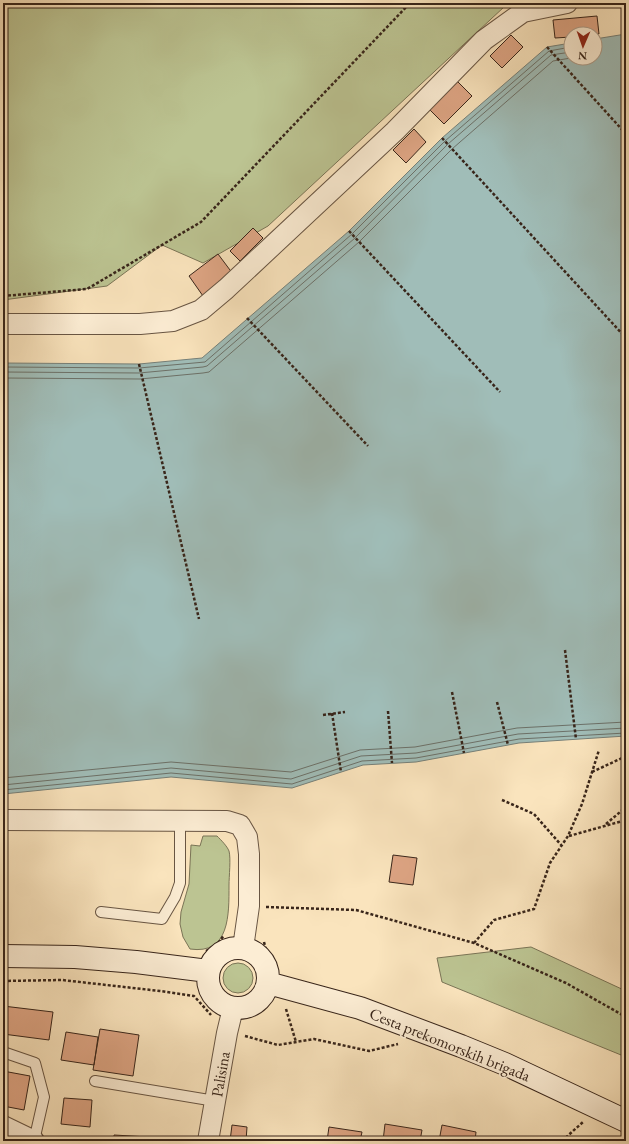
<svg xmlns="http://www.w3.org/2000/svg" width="629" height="1144" font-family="'EB Garamond',serif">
<rect width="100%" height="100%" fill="#fae4bd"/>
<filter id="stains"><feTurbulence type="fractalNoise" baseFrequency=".005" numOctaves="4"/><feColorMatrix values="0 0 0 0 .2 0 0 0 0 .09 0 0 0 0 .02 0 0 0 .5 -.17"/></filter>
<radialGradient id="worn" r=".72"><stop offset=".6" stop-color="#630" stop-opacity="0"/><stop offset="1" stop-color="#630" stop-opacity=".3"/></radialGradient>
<path fill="#bcc492" stroke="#7a7456" d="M3,3H516L504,7L268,226L203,263L162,245L107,286L3,300Z
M203,836H217C221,840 227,846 229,851C231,858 229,877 229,885C229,914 230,955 190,949L183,937L180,924L181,912L189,884L191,845L200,846Z
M531,947L626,991V1057L442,982L437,958Z
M223 978a15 15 0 1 1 30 0a15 15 0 1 1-30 0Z"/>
<path fill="#a0bdb8" stroke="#768079" d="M626,34V736L519,743L416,762L363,765L292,788L171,777L3,794V363L139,364L202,358L349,231L442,138L547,47L571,43V58H595V39Z"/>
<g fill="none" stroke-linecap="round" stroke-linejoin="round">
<path stroke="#6c7169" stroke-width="1" d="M3,367L139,368L205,362L352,234L445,141L549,51L571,47
M3,372L139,373L203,367L207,366L355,238L448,144L551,55L571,52
M3,378L140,379L203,373L209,372L359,242L452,149L553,61L571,58
M3,778L171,762L291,772L360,750L415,747L517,728L626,722
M3,785L171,768L291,779L361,756L416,753L518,734L626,728
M3,790L171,773L292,784L362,761L416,758L519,739L626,733"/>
</g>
<path fill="#dea584" stroke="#38251a" d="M597,16L599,34H571V37L555,38L553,20Z
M511,35L523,47L502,68L490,56Z
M454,78L472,96L444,124L426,106Z
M414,129L426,142L406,163L393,150Z
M253,228L263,238L240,261L230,251Z
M218,254L233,274L203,296L189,276Z
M393,855L417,858L413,885L389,882Z
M3,1006L53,1012L49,1040L3,1034Z
M100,1029L139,1035L133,1076L93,1070Z
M66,1032L98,1037L94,1065L61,1060Z
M3,1071L30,1076L24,1110L3,1106Z
M64,1098L92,1100L90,1127L61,1124Z
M385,1124L422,1130L420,1141H383Z
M232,1125L247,1127L246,1141H230Z
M442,1125L476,1132L475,1141H439Z
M329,1127L362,1132L360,1141H327Z
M114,1135L148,1137V1141H114Z
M505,1138L528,1141H504Z"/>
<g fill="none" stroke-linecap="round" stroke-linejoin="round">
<g stroke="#685543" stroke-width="12">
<path id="service" d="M101,912L162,919L175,897L180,883V821
M3,1052L35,1063L44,1097L34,1141
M95,1081L215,1101"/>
</g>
<g stroke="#685543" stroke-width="22">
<path id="minor" d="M3,324H140L173,321L201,310L226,289L395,131L484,40L523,12L567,3
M3,820L227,821L240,825L247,837L249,854V906L243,948
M3,1126L34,1141
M208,1141L227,1033L233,1008"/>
</g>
<g stroke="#38251a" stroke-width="24">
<path id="secondary" d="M208 978a30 30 0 1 1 60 0a30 30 0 1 1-60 0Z
M3,956L75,957L136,962L208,971
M268,983L360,1008L461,1046L505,1064L626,1121"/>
</g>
<path stroke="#38251a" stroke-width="2.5" stroke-dasharray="3 2" stroke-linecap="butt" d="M547,47L626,134
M442,138L626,338
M349,231L500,392
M3,296L87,289L201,222L410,3
M247,318L368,446
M139,364L199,619
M565,650L576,739
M452,692L464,753
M497,702L508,745
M388,711L392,763
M332,713L341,772
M323,715L345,712
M592,772L622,758H626
M502,800L534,814L562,846
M606,824L626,807
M569,836L626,820
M266,907L356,910L474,943L566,983L626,1017
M264,942L267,954L273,963
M474,943L494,920L534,909L550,863L568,836L582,804L599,750
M206,951L217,945L224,935
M3,981L62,980L160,991L194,996L211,1015
M286,1009L296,1042
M251,1015L265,1004
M245,1036L278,1045L314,1039L369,1051L398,1044
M562,1141L583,1122"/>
<use href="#service" stroke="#fcedd4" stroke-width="10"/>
<use href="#minor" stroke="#fcedd4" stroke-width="20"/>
<use href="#secondary" stroke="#fcedd4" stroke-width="22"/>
</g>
<g text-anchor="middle" stroke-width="3" stroke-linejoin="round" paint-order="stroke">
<g font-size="16" fill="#38251a" stroke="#fcedd4">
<text transform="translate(450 1044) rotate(22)" y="6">Cesta prekomorskih brigada</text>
<text transform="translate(220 1074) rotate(-80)" y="6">Palisina</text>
</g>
</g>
<rect width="629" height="1144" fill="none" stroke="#fae4bd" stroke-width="16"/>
<rect x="4" y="4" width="621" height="1136" fill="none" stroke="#38251a" stroke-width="2"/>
<rect x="8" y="8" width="613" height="1128" fill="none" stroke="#38251a"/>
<g transform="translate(583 46) rotate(182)"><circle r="19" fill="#fcedd4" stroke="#ae9d8a"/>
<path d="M0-3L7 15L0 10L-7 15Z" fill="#8f2418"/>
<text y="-6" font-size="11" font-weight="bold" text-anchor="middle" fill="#38251a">N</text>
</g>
<rect width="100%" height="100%" filter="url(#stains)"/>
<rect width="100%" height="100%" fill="url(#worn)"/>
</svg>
